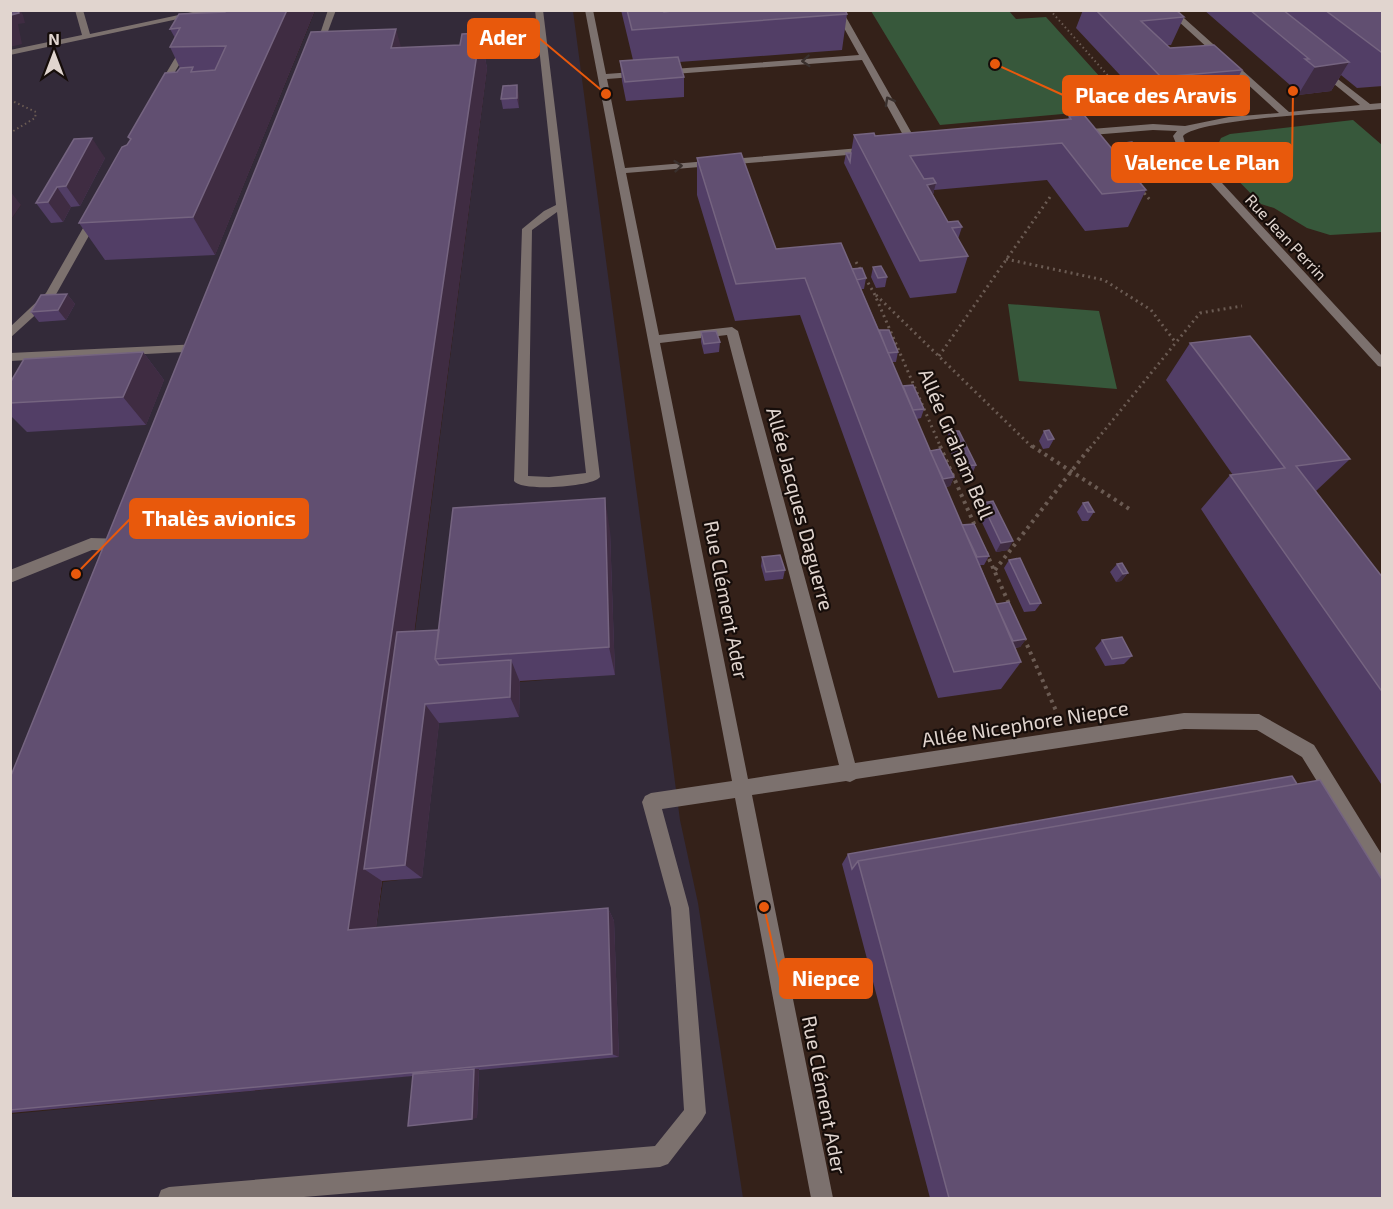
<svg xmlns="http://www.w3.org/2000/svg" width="1393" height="1209" font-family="'Exo 2',sans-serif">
<rect width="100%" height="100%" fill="#342119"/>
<path fill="#332a39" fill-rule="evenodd" d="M11,11H261L215,255L315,11H573L680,820L698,903L743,1198H11V1114L419,1075L374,942L383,882L422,877L439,723L520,682L615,674L456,652L412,655L487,69L11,931L10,221L21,205H11ZM164,380L146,425L28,431Z"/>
<path fill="#37583b" d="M1009,11L1016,19L1046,17L1128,108L940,125L871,11Z
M1353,120L1382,145V232L1330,235L1307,228L1274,208L1261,204L1218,160L1215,151L1221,138L1230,134Z
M1008,304L1099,311L1117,389L1019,381Z"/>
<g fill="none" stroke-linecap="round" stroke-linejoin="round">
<path stroke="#6b5b53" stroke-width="2" stroke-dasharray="1.5 3" stroke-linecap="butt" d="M1050,10L1133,104
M10,100L36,112L35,118L10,133
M1142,190L1146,195"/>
<path stroke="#6b5b53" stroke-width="3" stroke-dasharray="2 4" stroke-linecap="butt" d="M1144,193L1150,200
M1006,259L1104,280L1151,310L1176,343
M856,262L874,293L941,448
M876,295L1033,448
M939,356L1050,197
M1090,448L1200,313L1242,306"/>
<path stroke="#6b5b53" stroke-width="4" stroke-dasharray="3 4.5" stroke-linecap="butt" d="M940,446L975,526
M1032,446L1131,510
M986,552L1010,606
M995,570L1091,446
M1024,638L1057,713"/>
<path fill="#7c716e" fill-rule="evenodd" d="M75,10H83L90,34L202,10H220L10,55V50L82,35Z
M328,10H336L321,50L314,52Z
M535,10H543L600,477C593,487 521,492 514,481L522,229L544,211L556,205ZM557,212L586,473L549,477L528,476L532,230Z
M585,10H593L606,74L859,55L834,10H842L919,146L914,149L909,146L862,60L607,79L625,168L872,147L877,150L872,153L626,173L659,335L732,327L738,331L855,763L1184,713L1259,714L1314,745L1382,855V880L1376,877L1302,757L1257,730L1184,729L856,779L850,782L846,781L752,795L833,1198H811L735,798L662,809L689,908L706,1113L702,1120L668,1164L660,1167L292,1198H158L161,1190L169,1187L655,1146L684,1110L671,908L642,802L645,796L651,793L732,781ZM727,335L839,765L748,779L660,343Z
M1166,10H1175L1289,112L1360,105L1318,71V67L1321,66L1370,104L1382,103V109C1348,112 1201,118 1183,136L1185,143L1382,356V367L1378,366L1177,146L1173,136L1177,131L1153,130L1079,136L1074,133L1079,130L1153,124L1185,126L1229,117L1279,113Z
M184,43L191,45L170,80V91L163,93L162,80Z
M91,214L100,216L54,298L10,338V327L46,293Z
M200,344L206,348L204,351L10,361V353Z
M91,538L124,539L131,545L124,551L92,550L10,583V570Z"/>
</g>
<path fill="#523e66" d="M315,10L215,255L105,260L79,223L130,140L128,137L180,68L170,47L175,38L170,29Z
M621,10H664V12L847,14L842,50L679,62L684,77V97L626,101L622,81L620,61L633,60Z
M1083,10H1176L1184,17L1171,45H1166L1170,48L1242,70L1227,99L1148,105L1076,28Z
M1204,10H1383V86L1357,88L1341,75L1331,91L1298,95L1289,88L1290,85Z
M528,25L530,44L516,45L515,35Z
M480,33L487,68L414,631L439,630L610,531L615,675L520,681L519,717L439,723L422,878L382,881L376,928L608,908L614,921L619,1057L479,1070L477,1118L413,1076L10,1113V778L401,48L460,45Z
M519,95V108L503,109L501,99Z
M1069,116L1114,151L1117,144L1146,156L1141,166L1128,167L1146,190L1128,227L1085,231L1047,180L934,190L933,195L948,222L962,227L958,239L968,256L956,293L910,298L844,163L846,153H851L854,135L875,136L1068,119Z
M74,139L105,158L80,206L71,207L63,222L51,223L36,203Z
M697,158L776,249L852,269L866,278L864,289H861L879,330L898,352L896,362H892L902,386L924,409L921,418L917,419L930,451L954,477L950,486L946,487L962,525L989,556L984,565H980L996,604L1026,639L1020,647L1015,648L1021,662L1001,689L938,698L800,315L735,321L697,195Z
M873,267L887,277L885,287L876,288L871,277Z
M67,294L75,304L66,320L39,322L31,312Z
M701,332L720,342L719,352L704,354L701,342Z
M1190,343L1350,459L1316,491L1383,578V787L1201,509L1230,475H1233L1166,380Z
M143,352L164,380L146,425L27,432L10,415V383Z
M949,431L976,465L972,474L961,476L946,441Z
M1044,431L1054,439L1049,448L1043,449L1039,441Z
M982,503L1008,550L996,552L977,512Z
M1083,503L1094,512L1088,521H1082L1077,512Z
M762,557L785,570L783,579L765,581L761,566Z
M1009,560L1041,603L1035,611L1024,612L1004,568Z
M1117,564L1128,573L1121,581L1116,582L1110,572Z
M1102,640L1132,656L1124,664L1105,666L1095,648Z
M848,854L1383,1198H930L842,864Z"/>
<path fill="#3f2c42" d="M10,10H20L23,15L25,23L18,24L22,44L10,47Z
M287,10H315L215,255L193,217Z
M396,29L406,65L391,48Z
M480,33L487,68L384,867L364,869L382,881L374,942L348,930Z
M1349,62L1331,91L1298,95L1315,67Z
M517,85L519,95V108L517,98Z
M92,138L105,158L80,206L66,186Z
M936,183L926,221L927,185Z
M57,187L71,207L63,222L48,202Z
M10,191L21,205L10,221Z
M67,294L75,304L66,320L58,310Z
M143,352L164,380L146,425L123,397Z
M954,477L950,486L939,488L943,479Z
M605,498L610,531L615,675L609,647Z
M1013,541L1008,550L996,552L1001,543Z
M1128,573L1121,581L1116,582L1123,574Z
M1026,639L1020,647L1007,649L1013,641Z
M511,660L520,682L519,717L510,697Z
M425,704L439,723L422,878L405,865Z
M608,908L614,921L619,1057L612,1054Z
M474,1069H479L477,1118L472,1119Z"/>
<path fill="#614f71" stroke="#756480" stroke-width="1.5" d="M10,10H18L19,13L11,15Z
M226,10H287L193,217L79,223L122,147L127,145L131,139L128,137L165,73L177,72L180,68L193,67L191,72L215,70L226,46L170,47L180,28L170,29L179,14L225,12Z
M627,10H664V12L681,10H845L847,14L632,30Z
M1096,10H1176L1184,17L1141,21L1170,48L1214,45L1242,70L1161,77Z
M1250,10H1283L1349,62L1315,67L1305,59H1309Z
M1325,10H1383V52H1381Z
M396,29L391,48L460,45L462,34L480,33L348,930L608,908L612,1054L10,1110V778L311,32Z
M678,57L684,77L625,82L620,61Z
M517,85V98L501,99L503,86Z
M1084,115L1146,190L1102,194L1062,143L910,156L924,179L933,178L936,183L927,185L948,222L958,221L962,227L952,228L968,256L920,261L854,135L874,133L875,136L1071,119L1069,116Z
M92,138L66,186L57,187L48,202L36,203L74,139Z
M1132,142L1146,156L1133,157L1117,144Z
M741,153L776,249L841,243L1021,662L954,672L805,278L736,284L697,158Z
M846,153H851L850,162Z
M881,266L887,277L878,278L873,267Z
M862,268L866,278L857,280L852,269Z
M67,294L58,310L31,312L41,295Z
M879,330H889L898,352L888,353Z
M716,331L720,342L704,344L701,332Z
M1250,336L1350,459L1296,466L1383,578V693L1230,475L1285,468L1190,343Z
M143,352L123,397L10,403V383L24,359Z
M913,385L924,409L913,410L903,386Z
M1049,430L1054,439L1048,440L1044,431Z
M949,431H959L976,465L965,466Z
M940,449L954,477L943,479L930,451Z
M605,498L609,647L435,659L453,508Z
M993,501L1013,541L1001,543L982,503Z
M1088,502L1094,512H1088L1083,503Z
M974,524L989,556L977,557L962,525Z
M780,555L785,570L766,572L762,557Z
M1020,558L1041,603L1030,604L1009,560Z
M1122,563L1128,573L1123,574L1117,564Z
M1009,602L1026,639L1013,641L996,604Z
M439,630L435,659L439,665L511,660L510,697L425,704L405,865L364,869L397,632Z
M1122,637L1132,656L1112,659L1102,640Z
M1292,776L1297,784L858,861L852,869L848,854Z
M1320,780L1383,881V1198H949L858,861Z
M474,1069L472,1119L408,1126L413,1074Z"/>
<defs><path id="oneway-chevron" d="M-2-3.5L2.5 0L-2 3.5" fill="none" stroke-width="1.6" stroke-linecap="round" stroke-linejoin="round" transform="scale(1.5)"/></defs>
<g stroke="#3a302d">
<use href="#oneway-chevron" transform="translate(806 61) rotate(176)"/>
<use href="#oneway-chevron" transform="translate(889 101) rotate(-119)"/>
<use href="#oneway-chevron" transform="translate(678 166) rotate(-5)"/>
</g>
<g text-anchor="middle" stroke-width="4.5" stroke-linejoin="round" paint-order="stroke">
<g font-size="16" fill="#e1d5cf" stroke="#160d0a">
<text transform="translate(1286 237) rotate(47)" y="6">Rue Jean Perrin</text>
</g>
<g font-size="20" fill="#e1d5cf" stroke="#160d0a">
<text transform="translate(956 444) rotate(67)" y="7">Allée Graham Bell</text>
<text transform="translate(800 509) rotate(75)" y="7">Allée Jacques Daguerre</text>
<text transform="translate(726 600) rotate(79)" y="7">Rue Clément Ader</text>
<text transform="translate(1025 724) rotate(-9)" y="7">Allée Nicephore Niepce</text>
<text transform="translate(824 1095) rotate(79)" y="7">Rue Clément Ader</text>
</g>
</g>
<path fill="none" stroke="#e8590c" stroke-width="2" d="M606 94L539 38M995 64L1063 95M1293 91L1292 163M76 574L130 519M764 907L780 978"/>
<g fill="#e8590c" stroke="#160d0a" stroke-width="2">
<circle cx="606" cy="94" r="6"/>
<circle cx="995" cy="64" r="6"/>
<circle cx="1293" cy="91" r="6"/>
<circle cx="76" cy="574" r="6"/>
<circle cx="764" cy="907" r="6"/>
</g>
<g fill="#e8590c" stroke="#e8590c" stroke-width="2">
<rect x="468" y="19" width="71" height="39" rx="6"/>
<rect x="1063" y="76" width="186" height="39" rx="6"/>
<rect x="1112" y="143" width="180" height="39" rx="6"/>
<rect x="130" y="499" width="178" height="39" rx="6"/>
<rect x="780" y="959" width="92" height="39" rx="6"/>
</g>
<g font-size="21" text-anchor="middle" font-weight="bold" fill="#fff">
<text x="503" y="45">Ader</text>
<text x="1156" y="103">Place des Aravis</text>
<text x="1202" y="170">Valence Le Plan</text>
<text x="219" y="526">Thalès avionics</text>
<text x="826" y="986">Niepce</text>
</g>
<rect width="1393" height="1209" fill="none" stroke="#e1d5cf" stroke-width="24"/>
<g transform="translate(54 54)" stroke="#160d0a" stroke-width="4.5" paint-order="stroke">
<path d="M0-4.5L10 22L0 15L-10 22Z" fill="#e1d5cf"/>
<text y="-9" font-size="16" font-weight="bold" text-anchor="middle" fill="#e1d5cf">N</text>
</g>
</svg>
